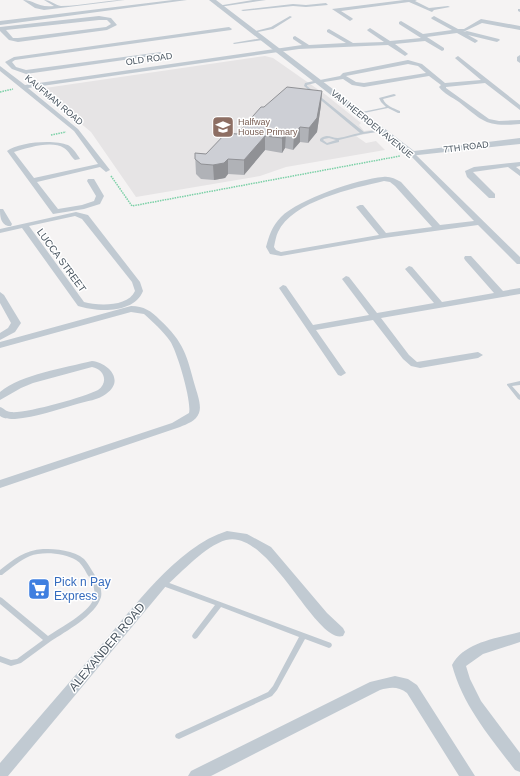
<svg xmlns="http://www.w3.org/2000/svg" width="520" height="776" font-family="Arial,sans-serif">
<rect width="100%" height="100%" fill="#f5f3f3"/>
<path fill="#e6e4e5" d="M265,56L273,58L326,95L361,123L359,125L364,131L379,129L381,131L356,136L366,143L376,141L385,150L286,167L260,176L136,197L91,132L42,91L45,88Z"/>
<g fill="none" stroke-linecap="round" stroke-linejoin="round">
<path stroke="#7ad0a6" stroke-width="1.5" stroke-dasharray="1.5 1" stroke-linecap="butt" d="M0,92L13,89
M51,135L66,132
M111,176L132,206L400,156"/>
<path fill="#c1cad2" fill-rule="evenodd" d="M290,16L292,17L273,29L253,33L252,32L271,27Z
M262,38L263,39V40L234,44L233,43Z
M318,80L319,81V82L307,85V86L364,132L383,129L385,130L384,131L363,134L339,140V142L327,145L320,141V139C327,133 331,138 338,138C346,137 353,134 360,133L304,86L305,83ZM329,138L336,140L327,143L323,140L324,139Z
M394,94L396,95L395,96L383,99C386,106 393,108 400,111V113H398L388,108L359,114L357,113L386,107L381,102L379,98Z
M520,381V385L512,386L520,395V400L518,399L507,385V384Z
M43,549C56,549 74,550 84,559C87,562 89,566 91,569C96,577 103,587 101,597C96,615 65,632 51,641C41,648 31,656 21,663L11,666L0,662V656L11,660L17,659L43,640L0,604V597L2,598L48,636C60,628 88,613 93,600C97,590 92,581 87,574C84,568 81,563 76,560C65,553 42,551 30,556C20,560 11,568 2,575H0V570C14,559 25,550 43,549Z
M160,581H164L331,643L332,645L331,647L329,648L305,639L277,690L272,696L179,739L176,738L175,736L176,734L268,692L273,686L299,637L221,607L197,638L195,639L193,638L192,636L193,634L215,605L160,585L159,583Z"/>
<path fill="#c1cad2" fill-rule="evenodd" d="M23,0C35,0 37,8 54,6L44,0C51,0 55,5 61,6C83,6 104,0 125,0L44,10L35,8Z
M173,0H187L0,25V21Z
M253,0H266L219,7L217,6Z
M404,0H417L415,1L429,8L448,6L450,7L434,10L432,12L409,2L341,11L352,18L353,19L350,21L332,9Z
M326,3L328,5L306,7L293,6L243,11L241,10L293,4L306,5Z
M518,9H520V12L518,11Z
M99,16L111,18L117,25L107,30L18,42L9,40L0,31V27ZM99,20H107L111,24L106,27L18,38H13L6,30Z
M434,16L458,29H464L481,19L520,26V30L482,23L463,32L467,31L499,39L500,40L497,42L468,35L477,40L478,41L475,43L457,33L427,37L444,48V50L442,51L425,41L395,44L407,53L408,54L405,56L388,45L299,49L28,88L78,129L110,170L106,172L100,167L37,182L58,209L82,205L94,201L96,196L87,181L88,179H94L104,196L100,204L84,209L53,214L7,151C18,142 54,139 68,145C73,148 77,154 80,159L75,160C71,157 69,151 64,148C51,140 28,148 14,152L34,178L98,164L74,131L0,71V66L25,85L302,45L293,39V37L295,36L309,45L346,43L327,32V30L329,29L353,43L384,42L368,31L367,30L370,28L390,41L421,38L399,24V22L401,21L423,34L452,30L432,19L431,18Z
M229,27L232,29L231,30L15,60L12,62L16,67L26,70L161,52V54L159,55L26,74L12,69L5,62L14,57Z
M520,55V63L517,61V57Z
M458,56L520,105V110L485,83L446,87V88L489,119L499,121L520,120V124C486,127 484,122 459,102C452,97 444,94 439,87L441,85L429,76L364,87L352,85L343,79L318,83L315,81L340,76L343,73L408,60L422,64L445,83L481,80L456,59L455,58ZM408,64L418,66L426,73L364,83L356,82L346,76Z
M412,152L414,153L520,257V264H517L478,225L384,238L281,256L270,254L266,247C269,236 272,226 281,217C299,199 358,179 383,177C390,176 395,179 401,182L440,225L474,221L410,155L409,154ZM384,181L390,182L395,186L432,227L386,233L363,205H360L356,207L379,235L281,252L276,250L274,247C275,242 276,236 278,232C292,201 354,188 384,181Z
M520,162V166L516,167L520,170V176L508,167L473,172L495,194V198H489L467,177L465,171L474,167Z
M0,209H3L12,224L11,226H8C0,224 0,215 0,209Z
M76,212L88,215L140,282L143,291C134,314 97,312 78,306L22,228L0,233V229ZM75,216L82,219L132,282L135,291C128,307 98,306 84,302L29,226Z
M465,256H471L503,291L520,288V294L381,318L409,355L417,362L478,352L483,355L478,358L420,368L411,366L403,359L373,320L316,330L346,373L341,376L338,375L279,288L283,285L286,286L313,325L369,315L342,279L346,276L349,277L377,313L434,303L405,269L409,266L412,267L442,302L494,293L465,260L464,258Z
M0,292L4,295L21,323L15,332L0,340V333L8,328L11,323L0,303Z
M131,306C144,306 151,311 160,320C184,342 187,356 195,386C197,393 202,406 199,413C196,421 187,424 180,427L0,488V480L172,423L189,413C192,402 177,351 170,341C163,331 153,322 144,314L131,312L0,348V342Z
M92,361C109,363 125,381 106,394C98,400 87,401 77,404C57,410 36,417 15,419C10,419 4,419 0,416V407C4,408 6,412 11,412C24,414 85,397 98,390C109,382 104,369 92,367L33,383L21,388L0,400V392C22,374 64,368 92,361Z
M227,531L247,534L271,547L327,613L343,628L345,632L343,636C316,645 269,528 226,540C205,546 182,572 166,586L8,776H0V763C32,725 65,688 97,650C131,611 177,546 227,531Z
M520,632V642L483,654L466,666L470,679L481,701L520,753V772L515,770C490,737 463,706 452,665C464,642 498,638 520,632Z
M395,676L408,679L417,685L475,776H459L407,693C398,686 390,687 380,690L211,776H188L191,771L370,682Z"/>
<path fill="#c1cad2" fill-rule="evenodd" d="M209,0H216L414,151L520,138V144L409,156Z"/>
</g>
<path fill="#b0b2b7" d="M321,105L317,132L308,143L300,142L293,150L285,148L282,153L265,150L244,175L228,174L225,178L214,180L201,179L196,174L195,153L206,154L237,134L264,107Z"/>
<path fill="#909195" d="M322,91L321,105L317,132L308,143L309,128Z
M300,127V142L293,150L294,135Z
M286,134L285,148L282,153V138Z
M265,136V150L244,175V160Z
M228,159V174L225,178L214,180L213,165Z"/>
<path fill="#cdcfd5" stroke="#909195" d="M287,87L322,91L317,118L309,128L300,127L294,135L286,134L282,138L265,136L244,160L228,159L224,163L213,165L201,164L195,159V153L206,154L226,133L237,134L261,107H264Z"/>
<defs>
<g id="school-square" transform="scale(1.15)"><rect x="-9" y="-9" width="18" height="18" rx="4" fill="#8d6e63" stroke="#fff"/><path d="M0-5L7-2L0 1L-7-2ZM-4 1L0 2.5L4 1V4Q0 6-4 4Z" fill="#fff"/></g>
<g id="supermarket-square" transform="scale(1.15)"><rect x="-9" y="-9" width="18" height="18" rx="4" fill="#3f7fe0" stroke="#fff"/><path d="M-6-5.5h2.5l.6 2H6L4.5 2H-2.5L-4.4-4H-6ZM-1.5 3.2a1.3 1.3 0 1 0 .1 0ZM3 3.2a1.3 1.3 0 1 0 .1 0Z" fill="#fff"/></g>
</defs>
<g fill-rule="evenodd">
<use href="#school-square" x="223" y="127"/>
<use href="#supermarket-square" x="39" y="589"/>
</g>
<g text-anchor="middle" stroke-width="3" stroke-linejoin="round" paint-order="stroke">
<g font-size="9" fill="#4a5661" stroke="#fff">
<text transform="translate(149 59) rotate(-8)" y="3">OLD ROAD</text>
<text transform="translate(54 100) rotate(40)" y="3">KAUFMAN ROAD</text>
<text transform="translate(372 124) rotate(39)" y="3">VAN HEERDEN AVENUE</text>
<text transform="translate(466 147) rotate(-7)" y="3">7TH ROAD</text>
</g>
<g font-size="9" fill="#785e54" stroke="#fff" text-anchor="start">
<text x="238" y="125">Halfway<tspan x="238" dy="10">House Primary</tspan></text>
</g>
<g font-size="10" fill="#4a5661" stroke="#fff">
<text transform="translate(62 260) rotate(54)" y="4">LUCCA STREET</text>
</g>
<g font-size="12" fill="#366cbe" stroke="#fff" text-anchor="start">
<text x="54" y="586">Pick n Pay<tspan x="54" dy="14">Express</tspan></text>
</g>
<g font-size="12" fill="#4a5661" stroke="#fff">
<text transform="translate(107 647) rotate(-50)" y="4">ALEXANDER ROAD</text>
</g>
</g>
</svg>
